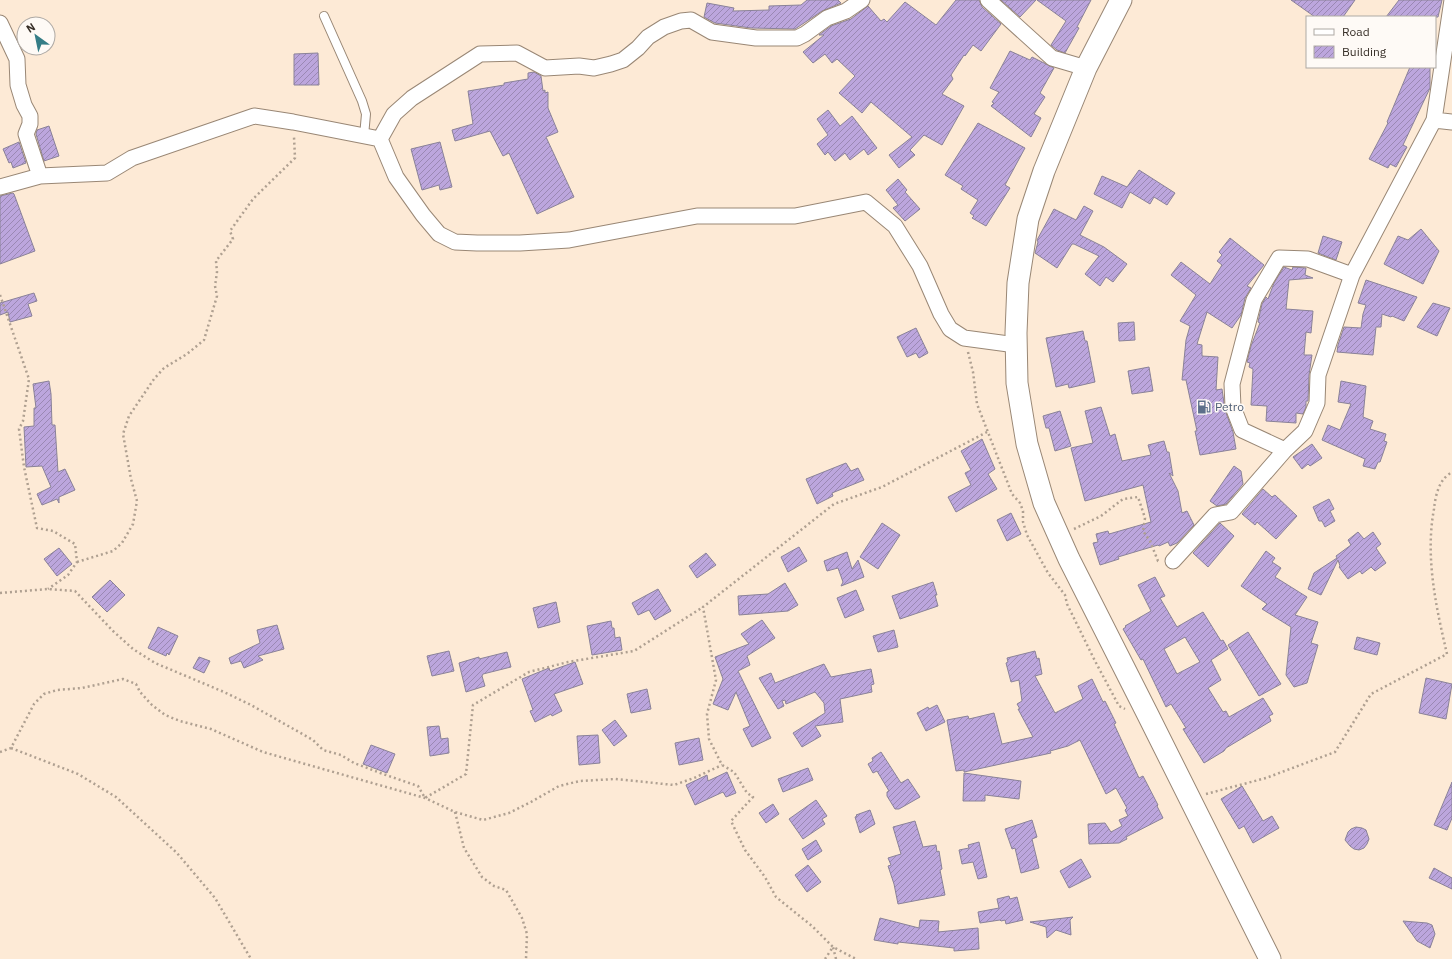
<svg xmlns="http://www.w3.org/2000/svg" width="1452" height="959" font-family="'IBM Plex Sans',sans-serif">
<defs>
<pattern id="building-hatch" width="6" height="6" patternUnits="userSpaceOnUse"><rect width="6" height="6" fill="#bca6dd"/><path d="M-1 1l2-2M0 6l6-6M5 7l2-2" fill="none" stroke="#9a88b3"/></pattern>
</defs>
<rect width="100%" height="100%" fill="#fdead6"/>
<path fill="url(#building-hatch)" stroke="#8a8298" fill-rule="evenodd" d="M807,0H838L841,3L822,11L795,29L751,28L715,23L704,17L707,3L734,8L733,11L769,10V6L801,5Z
M956,0H979L982,7L1001,24L981,51L973,45L965,56L964,55L951,75L953,79L942,94L964,106L942,145L924,135L910,150L915,155L899,168L889,155L912,137L871,102L862,113L839,93L855,76L837,59L832,63L825,54L813,63L803,52L824,35H819L831,26L851,19L868,6L881,21L884,19L887,22L905,2L936,25Z
M1001,0H1036L1020,17Z
M1037,0H1091L1077,27L1079,28L1065,53L1057,50L1051,45L1066,21Z
M1291,0H1355L1343,17H1315Z
M1399,0H1442L1438,17H1386Z
M1010,51L1030,60L1032,57L1054,68L1040,93L1045,97L1034,114L1041,118L1031,137L991,106L994,103L992,102L999,92L990,88Z
M318,53L319,85H294V54Z
M1410,67H1430V88L1403,145L1407,147L1396,167L1390,164L1388,168L1369,159L1388,123L1387,122Z
M534,72L541,76L543,91L545,90V93L548,92V108L558,132L546,137L574,197L537,214L509,153L503,156L490,131L455,141L452,130L473,124L468,91L504,85V83L528,79V73Z
M828,110L840,126L852,116L877,148L868,155L864,149L850,160L845,153L835,161L828,152L825,155L817,144L828,135L817,119Z
M978,123L1025,148L1005,185L1010,188L986,226L972,218L974,216L970,213L978,200L961,189L963,186L945,175Z
M49,126L59,156L44,161L36,134L37,130Z
M19,142L26,163L13,168L11,162L9,163L3,149Z
M440,142L452,187L440,190L439,185L422,190L411,149Z
M1139,170L1175,193L1167,205L1154,197L1150,204L1130,192L1122,208L1094,194L1102,176L1127,187Z
M898,179L907,190L905,192L920,209L905,221L893,208L898,205L886,190Z
M13,193L14,194L35,251L0,264V196Z
M1084,206L1093,211L1080,235L1104,247L1127,264L1113,282L1106,277L1100,286L1085,274L1099,256L1074,244H1072L1057,268L1035,253L1038,242L1037,240L1054,209L1076,220Z
M1421,229L1439,251L1423,284L1384,264L1398,236L1408,240Z
M1323,236L1342,242L1336,260L1318,253Z
M1230,238L1264,265L1247,286L1251,288L1245,298L1241,315L1232,328L1207,312L1197,344L1202,345V356L1218,357L1216,390L1222,389L1225,410L1233,432L1236,449L1200,455L1195,431H1197L1186,380H1182L1186,340L1190,326L1180,321L1196,295L1171,275L1181,262L1210,284L1222,265L1217,261L1222,255L1219,252Z
M1284,267L1292,270L1293,267L1306,268L1305,275L1313,278L1289,280L1286,309L1313,311L1311,333L1306,332L1304,355H1312L1309,375L1308,401H1306V407L1303,414L1296,413V423L1266,421L1267,406L1251,405L1253,369L1249,367L1250,363L1247,362L1251,346L1258,328L1260,323L1258,322L1262,304L1266,297L1268,299L1274,283Z
M1366,280L1417,297L1404,321L1392,316L1391,317L1382,314L1381,327H1376L1373,355L1337,352L1338,345L1344,327L1361,328L1363,314L1366,305L1358,303Z
M34,293L37,301L28,304L32,316L10,322L8,312L0,315V303Z
M1433,303L1450,308L1437,336L1417,327Z
M1134,322L1135,340L1119,341L1118,323Z
M916,328L928,353L919,358L916,353L907,357L897,337Z
M1083,331L1085,341H1087L1095,382L1069,388L1068,384L1056,387L1046,338Z
M1149,367L1153,391L1132,394L1128,371Z
M49,381L51,394L52,425H55L58,472L65,469L75,490L59,497V503L57,499L42,505L37,494L51,487L42,466L26,467L24,427L34,426V408H36L33,384Z
M1341,381L1366,386L1363,417L1373,421L1370,429L1386,434L1384,441L1387,442L1380,462H1378L1375,469L1363,466L1365,459L1322,440L1328,425L1340,430L1351,404L1338,402Z
M1101,407L1110,436L1115,434L1122,461L1151,455L1148,445L1164,441L1167,452H1169L1173,476L1169,473L1178,491L1182,513L1187,511L1194,525L1177,543L1170,546L1168,542L1159,546L1158,545L1118,557L1119,559L1100,565L1093,543L1098,542L1096,534L1108,531L1109,534L1151,522L1143,485L1085,501L1071,448L1093,443L1085,411Z
M1060,411L1071,446L1055,451L1049,428H1046L1043,416Z
M982,439L995,469L988,474L997,489L956,512L948,497L971,485L965,473L971,470L961,451Z
M1312,444L1322,458L1310,466L1308,464L1302,469L1293,457Z
M846,463L851,471L858,468L864,480L832,493L833,496L817,504L806,479Z
M1234,466L1241,471L1243,484L1226,504L1217,506L1210,501Z
M1263,489L1272,497L1275,495L1297,516L1276,539L1257,522L1255,525L1242,514Z
M1329,499L1334,509L1330,511L1335,521L1325,527L1322,521H1319L1313,507Z
M1011,513L1021,534L1007,541L997,520Z
M882,523L900,535L878,569L860,557Z
M1220,523L1234,536L1208,567L1193,553Z
M1358,532L1364,539L1373,532L1381,544L1376,548L1386,563L1375,571L1371,567L1362,574L1360,571L1348,579L1339,567L1340,566L1338,560L1321,595L1308,589L1314,573L1337,558L1336,556L1351,545L1348,540Z
M799,547L807,561L788,572L781,557Z
M59,548L72,564L57,576L44,559Z
M1266,551L1275,558L1272,562L1281,568L1275,577L1307,597L1295,615L1318,622L1311,643L1318,645L1307,683L1294,687L1286,675L1291,627L1262,609L1267,604L1241,586Z
M847,552L852,569L858,560L864,577L841,586L843,582L838,568L827,571L824,561Z
M706,553L716,565L697,578L689,566Z
M1155,577L1165,596L1160,598L1177,627L1203,612L1221,641L1223,640L1228,649L1211,660L1221,680L1208,688L1223,712L1226,711L1229,717L1263,698L1273,714L1269,716L1271,721L1226,748L1224,751L1204,763L1183,729L1186,728L1171,704L1166,707L1143,659L1141,660L1123,629L1126,627L1125,626L1151,611L1138,585ZM1185,637L1200,662L1177,674L1164,649Z
M110,580L125,595L107,612L92,597Z
M933,582L937,595H935L938,606L900,619L892,596Z
M785,583L798,605L788,611L739,615L738,596L768,594Z
M658,589L671,611L655,620L649,610L638,615L632,603Z
M856,590L864,610L845,618L837,598Z
M556,602L560,622L538,628L533,608Z
M762,620L775,638L747,656L750,665L738,671L771,738L752,747L743,729L750,726L736,692L728,710L713,704L723,679L715,657L749,644L741,634Z
M611,621L612,628H614L615,638L620,637L622,650L592,655L587,626Z
M277,625L284,649L258,656L263,660L244,668L241,661L231,664L229,658L260,643L257,630Z
M158,627L178,636L169,655L167,653L166,656L148,648Z
M894,630L898,647L878,652L873,636Z
M1248,632L1281,684L1259,696L1228,645Z
M1357,637L1380,643L1377,655L1354,649Z
M449,651L454,671L432,676L427,656Z
M1035,651L1037,659L1039,658L1042,674L1035,676L1055,713L1083,699L1078,686L1092,679L1103,702L1105,701L1116,723L1114,724L1139,778L1143,776L1158,805L1157,806L1163,818L1126,837L1127,839L1119,843L1089,844L1088,824L1105,823L1111,832L1122,826L1119,820L1128,816L1125,810L1127,808L1116,788L1106,794L1080,740L1068,746L1050,751L1051,753L964,772V770L956,771L947,720L968,716L969,719L994,713L1002,744L1033,737L1018,709H1020L1017,704L1022,701L1019,680L1011,682L1006,663L1008,662L1007,658Z
M507,652L511,667L483,674L482,676L485,686L466,692L459,663L479,657V659Z
M199,657L210,661L204,673L193,668Z
M575,662L583,684L554,694L562,711L552,716L551,714L535,722L530,711L533,710L522,679L549,668L550,671Z
M824,664L831,677L871,669L874,684L871,685L872,692L840,699L843,722L815,726L821,736L802,747L793,733L825,713L824,703L815,692L786,704L785,700L782,701L784,706L778,709L759,678L771,673L775,683Z
M1426,678L1452,684L1446,719L1419,713Z
M647,689L651,709L631,713L627,694Z
M937,705L945,722L926,731L917,713L928,707L929,709Z
M615,720L627,736L614,746L602,730Z
M439,726L441,739L448,738L449,753L430,756L427,727Z
M598,735L600,763L579,765L577,736Z
M699,738L703,760L679,765L675,743Z
M371,745L395,754L387,773L363,764Z
M881,752L901,783L908,779L920,797L899,809H895L887,796V792L889,791L877,771L873,773L868,764L873,761L872,758Z
M808,768L813,780L783,792L778,779Z
M727,772L736,793L726,797L723,792L695,805L686,785L707,775L708,781Z
M964,773L1021,781L1019,799L985,795V801H963Z
M1452,782V818L1447,830L1434,825Z
M1242,786L1263,821L1272,816L1279,828L1253,843L1244,826L1239,829L1221,799Z
M816,800L827,816L822,819L825,824L803,839L789,819Z
M773,804L779,814L766,823L759,813Z
M870,810L875,824L860,833L855,817L857,816L856,815Z
M1032,820L1037,837L1032,839L1039,868L1021,873L1015,848L1012,849L1005,829Z
M915,821L923,847L936,845L937,852L939,851L942,869L940,870L945,895L898,904L894,884L888,866L891,865L888,858L901,854L893,827Z
M1356,827L1362,828L1366,830L1369,839L1367,844L1364,848L1359,850L1354,849L1350,846L1345,840L1348,832L1351,829Z
M816,840L822,851L808,860L802,849Z
M979,842L987,877L978,879L973,862L962,864L959,850L969,848L968,845Z
M1081,859L1091,877L1069,888L1060,871Z
M808,865L821,882L807,892L795,875Z
M1434,868L1452,878V889L1429,878Z
M1009,896L1010,899L1017,897L1023,920L1006,924L1005,920L1001,921L1000,920L980,923L978,912L999,908L997,899Z
M1073,917L1070,920L1071,935L1056,930L1047,938L1046,927L1030,922Z
M880,918L919,928L920,920L939,921L938,932L978,928L979,949L954,951V948L898,942V944L874,940Z
M1403,921L1427,923L1432,925L1435,934L1430,948L1417,941Z"/>
<g fill="none" stroke-linecap="round" stroke-linejoin="round">
<g stroke="#998775" stroke-width="10">
<path id="service" d="M324,16L362,101L366,114L364,136"/>
</g>
<g stroke="#998775" stroke-width="17">
<path id="minor" d="M988,0L1052,58L1086,68
M0,23L17,59L18,85L24,105L30,116V124L26,134L40,176
M1434,120L1452,122
M380,139L396,177L423,215L439,234L455,242L477,243H520L569,240L697,216H795L866,202L895,226L920,266L941,314L950,329L964,338L1016,345
M0,187L40,176L107,173L132,158L254,116L293,122L380,139L394,114L412,98L480,54L517,53L545,68L579,66L594,68L611,64L623,60L638,48L648,37L664,27L681,21L691,20L712,32L756,38H797L805,34L827,18L846,11L862,0
M1285,450L1242,430L1233,407L1232,384L1254,300L1279,258L1308,259L1352,275
M1173,561L1215,515L1231,512L1285,450L1305,431L1317,403L1318,375L1352,275L1434,120L1452,0"/>
</g>
<g stroke="#998775" stroke-width="23">
<path id="secondary" d="M1121,0L1086,68L1044,171L1028,219L1018,283L1016,333L1017,383L1027,444L1044,503L1069,559L1148,715L1270,959"/>
</g>
<path stroke="#afa091" stroke-width="2.5" stroke-dasharray="2 3" stroke-linecap="butt" d="M0,295L29,379L23,421L19,429L24,467L37,528L53,531L75,544L77,562L68,575L48,589
M968,352L973,372L977,404L1012,494L1020,503L1023,511V522L1027,535L1048,573L1065,595L1067,604L1095,661L1119,706L1125,709
M1074,529L1101,516L1123,499L1138,497L1145,518L1143,531L1150,541L1158,561H1159
M77,562L113,551L122,543L133,524L137,501L131,479L123,434L129,416L154,379L164,368L187,354L204,340L217,296L215,286L217,272L216,261L233,239L230,231L253,199L295,158L294,137
M0,593L48,589L75,591L113,631L133,649L155,663L224,692L251,705L313,740L323,750L341,755L354,763L383,774L418,786L425,798L466,774L473,705L529,672L568,662L634,651L703,607
M11,748L78,774L116,797L177,853L215,898L251,959
M0,752L11,748L34,704L44,694L57,690L82,688L123,679L136,684L140,692L152,705L165,715L180,721L211,729L263,752L425,798L455,812L483,820L509,813L531,802L559,786L580,781L615,779L674,785L694,778L722,765
M1206,794L1266,778L1335,752L1371,694L1447,654C1436,607 1425,557 1434,509C1435,500 1437,488 1443,480C1445,477 1449,474 1452,472
M455,812L464,848L482,877L494,886L506,890L522,918L527,934L526,959
M825,959L833,947L812,926L776,897L765,877L745,850L731,821L753,797L747,793L734,772L722,765L709,739L707,714L716,680L703,607L834,504L882,487L987,432
M836,959L833,947L856,959"/>
<use href="#service" stroke="#fff" stroke-width="8"/>
<use href="#minor" stroke="#fff" stroke-width="15"/>
<use href="#secondary" stroke="#fff" stroke-width="21"/>
</g>
<defs>
<g id="fuel-bare" transform="scale(1.08)"><path d="M-5.5-6h7V0h2V4h1.3V-2.5L3-4.5l.8-.8L6-3V5H2.5V1h-1V6h-7ZM-4.2-4.7v3.2H.2V-4.7Z" fill="#5c6f8a" stroke="#fefaf6" stroke-width="2.5" paint-order="stroke"/></g>
</defs>
<g fill-rule="evenodd">
<use href="#fuel-bare" x="1204" y="407"/>
</g>
<g text-anchor="middle" stroke-width="3" stroke-linejoin="round" paint-order="stroke">
<g font-size="12" fill="#4e5e75" stroke="#fefaf6" text-anchor="start">
<text x="1215" y="411">Petro</text>
</g>
</g>
<rect x="1306" y="16" width="130" height="52" fill="#fefaf6" stroke="#aea9a4"/>
<rect x="1314" y="29" width="20" height="6" fill="#ffffff" stroke="#aea9a4"/>
<text x="1342" y="36" font-size="12" fill="#372f28">Road</text>
<rect x="1314" y="46" width="20" height="12" fill="url(#building-hatch)" stroke="#aea9a4"/>
<text x="1342" y="56" font-size="12" fill="#372f28">Building</text>
<g transform="translate(36 36) rotate(327)"><circle r="19" fill="#fefaf6" stroke="#aea9a4"/>
<path d="M0-3L7 15L0 10L-7 15Z" fill="#357d86"/>
<text y="-6" font-size="11" font-weight="bold" text-anchor="middle" fill="#372f28">N</text>
</g>
</svg>
